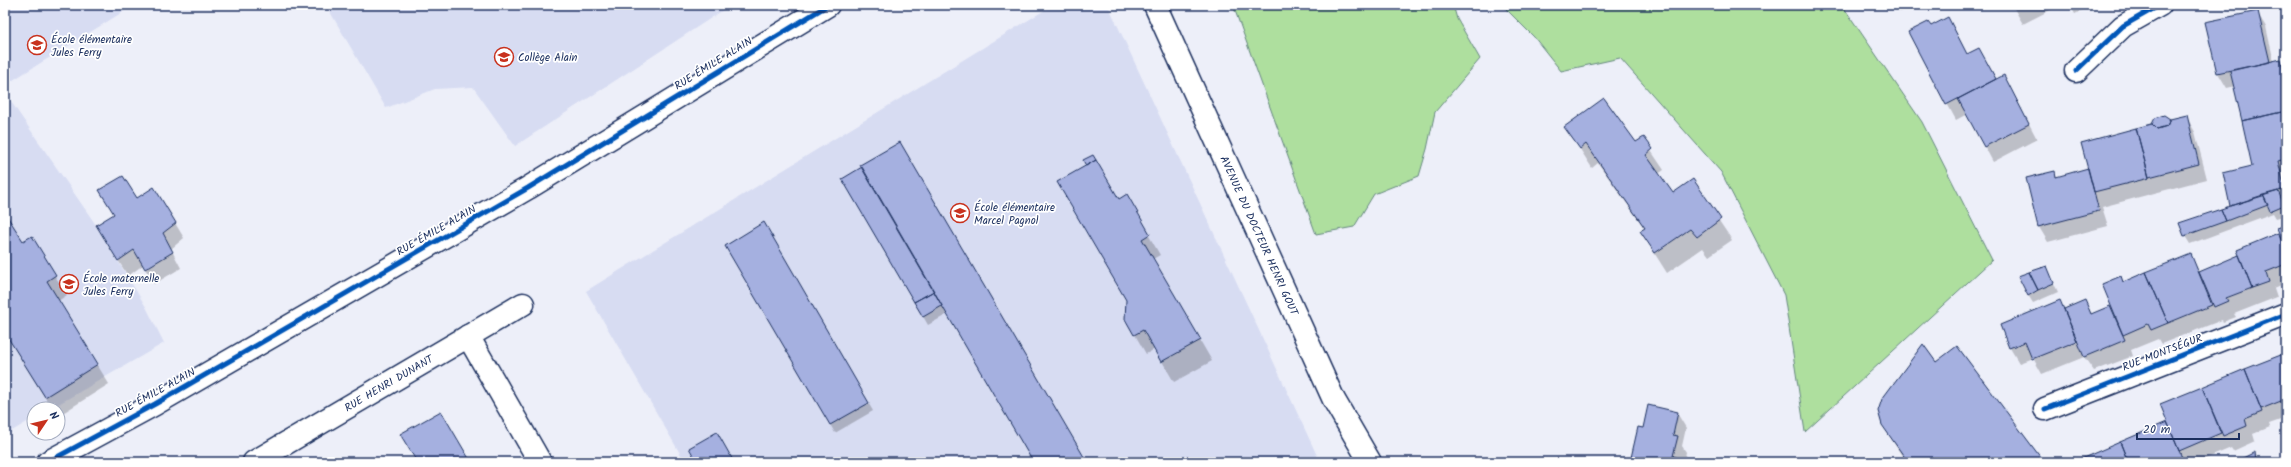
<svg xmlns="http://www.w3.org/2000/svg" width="2291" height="467" font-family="Kalam,sans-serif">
<rect width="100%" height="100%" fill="#edeff9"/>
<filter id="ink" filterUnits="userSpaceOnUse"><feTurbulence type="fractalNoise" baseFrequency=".025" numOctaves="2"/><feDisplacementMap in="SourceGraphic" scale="8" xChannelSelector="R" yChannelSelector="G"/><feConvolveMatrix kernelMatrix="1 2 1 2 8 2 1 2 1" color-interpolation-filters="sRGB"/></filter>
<g filter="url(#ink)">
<path fill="#d7dcf2" d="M5,5H134L5,85Z
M326,5H731L515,146L473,87L435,89L386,108Z
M1053,5H1108L1320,462H685L586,291Z
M5,93L96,225L146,307L164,343L50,409H34V418L5,435Z"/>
<path fill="#aedf9e" stroke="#64877e" d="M1233,5H1453L1457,19L1480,59L1435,112L1427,149L1419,176L1374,194L1354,227L1316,234Z
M1502,5H1842L1922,122L1992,260L1805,432L1784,295L1721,172L1620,58L1561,71L1534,37Z"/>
<path fill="#0003" d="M1895,5H1914L1900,12Z
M2012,5H2060L2023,24Z
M2070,5H2092L2075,14Z
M2257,12L2266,27L2274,62L2280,60L2286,70V215L2276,218L2273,213L2190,244L2185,236L2232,207L2253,167L2235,86L2227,88L2218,73Z
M1909,33L1988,65L1996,80L2012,91L2037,139L1993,162L1967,114L1956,120Z
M2186,116L2195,132L2207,179L2102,207L2108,226L2048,242L2039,227L2054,172L2058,178L2089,169L2083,143Z
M1566,127L1636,144L1643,139L1664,170L1658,174L1673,194L1692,181L1732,240L1709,256L1703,248L1667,273L1641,232L1645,229L1598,163L1592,168Z
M844,179L1086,462H1034L948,314L928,325Z
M1126,196L1160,255L1153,259L1212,361L1174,382L1155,349L1146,354L1126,319L1127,300L1119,200Z
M137,200L175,223L184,238L171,249L181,268L154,284L143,265L128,276L106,241Z
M5,215L22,243L55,276L67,295L58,301L109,384L58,416V409H52L5,333Z
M764,223L873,411L835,433L726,246Z
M2286,226V283L2274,288L2277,297L2234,314L2236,317L2223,322L2222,320L2161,344L2158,339L2131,350L2133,356L2094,371L2084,357L2042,374L2033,358L2019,363L2010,348L2060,301L2065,310L2085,301L2092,314L2112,307L2121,277L2124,282L2190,255L2200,273L2240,256L2239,250L2280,233Z
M2046,267L2058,292L2033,303L2028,295Z
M2286,353V418L2269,424L2270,427L2253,434L2255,441L2233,451L2231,448L2198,462H2076L2169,423L2161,404Z
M1936,363L2042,462H1906L1882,424L1880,418V406Z
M1677,413L1686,428L1682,446L1686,452L1684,462H1631L1644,429Z
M2255,453L2260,462H2238Z"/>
<path fill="#a5b0e0" stroke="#1b2f5e" d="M2258,11L2270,62L2217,73L2205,22Z
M1948,17L1967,54L1979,48L1996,79L1946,105L1908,32L1928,22L1931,26Z
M2281,59L2286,81V111L2242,121L2230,71Z
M2004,75L2029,124L1984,147L1958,99Z
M1604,98L1636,142L1644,137L1653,149L1646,155L1673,193L1693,179L1721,219L1697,237L1690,229L1655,253L1640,231L1645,228L1586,144L1580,149L1564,127Z
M2286,111V159L2278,161L2285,189L2230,206L2223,173L2252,166L2242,121Z
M2164,115L2170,119L2167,126L2157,129L2152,124L2155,118Z
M2187,115L2199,164L2149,177L2136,128L2152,124L2157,129L2167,126L2170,119Z
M2136,128L2149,178L2094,192L2081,143Z
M900,142L1087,462H1033L860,165Z
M1093,155L1096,160L1086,166L1083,160Z
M1096,160L1119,199L1127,194L1150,234L1142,239L1201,340L1161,362L1143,330L1134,335L1125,319L1126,300L1057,182Z
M862,167L934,291L914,302L842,179Z
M2088,168L2099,211L2038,227L2026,178L2055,171L2056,177Z
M123,176L137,198L154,187L176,223L163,233L173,252L145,269L134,250L118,261L96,225L114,214L99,190Z
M2278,191L2284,205L2270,211L2263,195Z
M2263,195L2268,205L2226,221L2221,209Z
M2221,209L2226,221L2184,236L2179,223Z
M5,213L23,241L32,236L56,275L47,281L98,364L45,397L5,333Z
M764,222L869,403L830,425L725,246Z
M2286,225V251L2277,228Z
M2278,233L2286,251V264L2266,272L2269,282L2252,288L2237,250Z
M2191,254L2212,305L2168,323L2146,272Z
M2239,255L2252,288L2226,298L2228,301L2214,307L2199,272Z
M2047,266L2054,283L2038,290L2029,272Z
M2029,272L2038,290L2028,296L2018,276Z
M2146,272L2168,323L2151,330L2148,324L2123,335L2102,284L2121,276L2123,282Z
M934,291L942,306L923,317L914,302Z
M2060,300L2077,341L2032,359L2025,342L2009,348L2000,325Z
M2085,300L2091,314L2110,306L2125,340L2084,357L2064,309Z
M1923,344L1936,362L1957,346L2044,462H1908L1882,425L1878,411L1882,399Z
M2286,353V399L2261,409L2245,369Z
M2245,369L2262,412L2245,419L2247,426L2223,436L2202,387Z
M2202,387L2221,433L2179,451L2160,404Z
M1648,405L1678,412L1673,435L1678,436L1673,456L1684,460V462H1630L1638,427L1643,428Z
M441,411L471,462H417L400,434Z
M2167,422L2183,460L2178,462H2128L2120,442Z
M717,432L734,462H697L689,448Z
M2120,442L2128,462H2074Z
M2255,452L2256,462H2235Z"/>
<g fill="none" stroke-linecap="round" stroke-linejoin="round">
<g stroke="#1b2f5e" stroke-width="25">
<g id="minor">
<path d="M2076,71L2123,26L2160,5"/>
<path d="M468,336L540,462"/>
<path d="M2045,409L2286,314"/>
<path d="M48,462L155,404L528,188L828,5"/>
<path id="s1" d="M254,462L523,304"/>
</g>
</g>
<g stroke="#1b2f5e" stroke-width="25">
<g id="major">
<path id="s2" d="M1155,5L1334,400L1370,462"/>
</g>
</g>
<use href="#minor" stroke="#fff" stroke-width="22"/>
<use href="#major" stroke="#fff" stroke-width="22"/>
<g stroke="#fff" stroke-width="8">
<path id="cycleway" d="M2076,71L2123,26L2160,5
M2045,409L2286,314
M48,462L155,404L528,188L828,5"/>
</g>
<use href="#cycleway" stroke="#0057b8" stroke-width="5"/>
</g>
</g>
<defs>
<g id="school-ring" transform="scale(1)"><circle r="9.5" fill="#fff" stroke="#c8321e" stroke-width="1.5"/><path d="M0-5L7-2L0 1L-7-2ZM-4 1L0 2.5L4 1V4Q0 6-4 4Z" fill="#c8321e"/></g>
</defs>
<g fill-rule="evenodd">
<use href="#school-ring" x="37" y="45"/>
<use href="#school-ring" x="504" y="57"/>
<use href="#school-ring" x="960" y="213"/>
<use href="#school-ring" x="69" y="284"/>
</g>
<g text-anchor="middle" stroke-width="3.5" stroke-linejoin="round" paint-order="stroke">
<g font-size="11" fill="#1b2f5e" stroke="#fff" text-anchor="start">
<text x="51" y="43">École élémentaire<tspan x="51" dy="13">Jules Ferry</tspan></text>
<text x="518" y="61">Collège Alain</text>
<text x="974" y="211">École élémentaire<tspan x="974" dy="13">Marcel Pagnol</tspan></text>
<text x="83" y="282">École maternelle<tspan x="83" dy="13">Jules Ferry</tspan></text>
</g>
<g font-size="11" fill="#1b2f5e" stroke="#fff">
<text transform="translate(713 63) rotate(-32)" y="4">RUE ÉMILE ALAIN</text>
<text transform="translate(436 230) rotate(-30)" y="4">RUE ÉMILE ALAIN</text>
<text dy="4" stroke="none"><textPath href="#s2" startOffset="253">AVENUE DU DOCTEUR HENRI GOUT</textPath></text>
<text transform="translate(2162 352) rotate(-21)" y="4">RUE MONTSÉGUR</text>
<text dy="4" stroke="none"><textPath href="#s1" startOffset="156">RUE HENRI DUNANT</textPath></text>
<text transform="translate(155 392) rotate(-29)" y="4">RUE ÉMILE ALAIN</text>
</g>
</g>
<rect width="2291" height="467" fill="none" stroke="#fff" stroke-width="20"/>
<rect x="10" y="10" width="2271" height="447" fill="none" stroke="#1b2f5e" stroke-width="1.5" filter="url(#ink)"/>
<g transform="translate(46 421) rotate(55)"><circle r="19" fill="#ffffff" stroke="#a4acbf"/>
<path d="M0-3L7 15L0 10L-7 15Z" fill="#c8321e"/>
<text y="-6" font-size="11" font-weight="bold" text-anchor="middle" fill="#1b2f5e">N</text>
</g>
<path d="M2137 433v6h102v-6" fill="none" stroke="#1b2f5e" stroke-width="2"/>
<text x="2143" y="433" font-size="12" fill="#1b2f5e" stroke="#ffffff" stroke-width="3" paint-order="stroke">20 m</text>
</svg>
